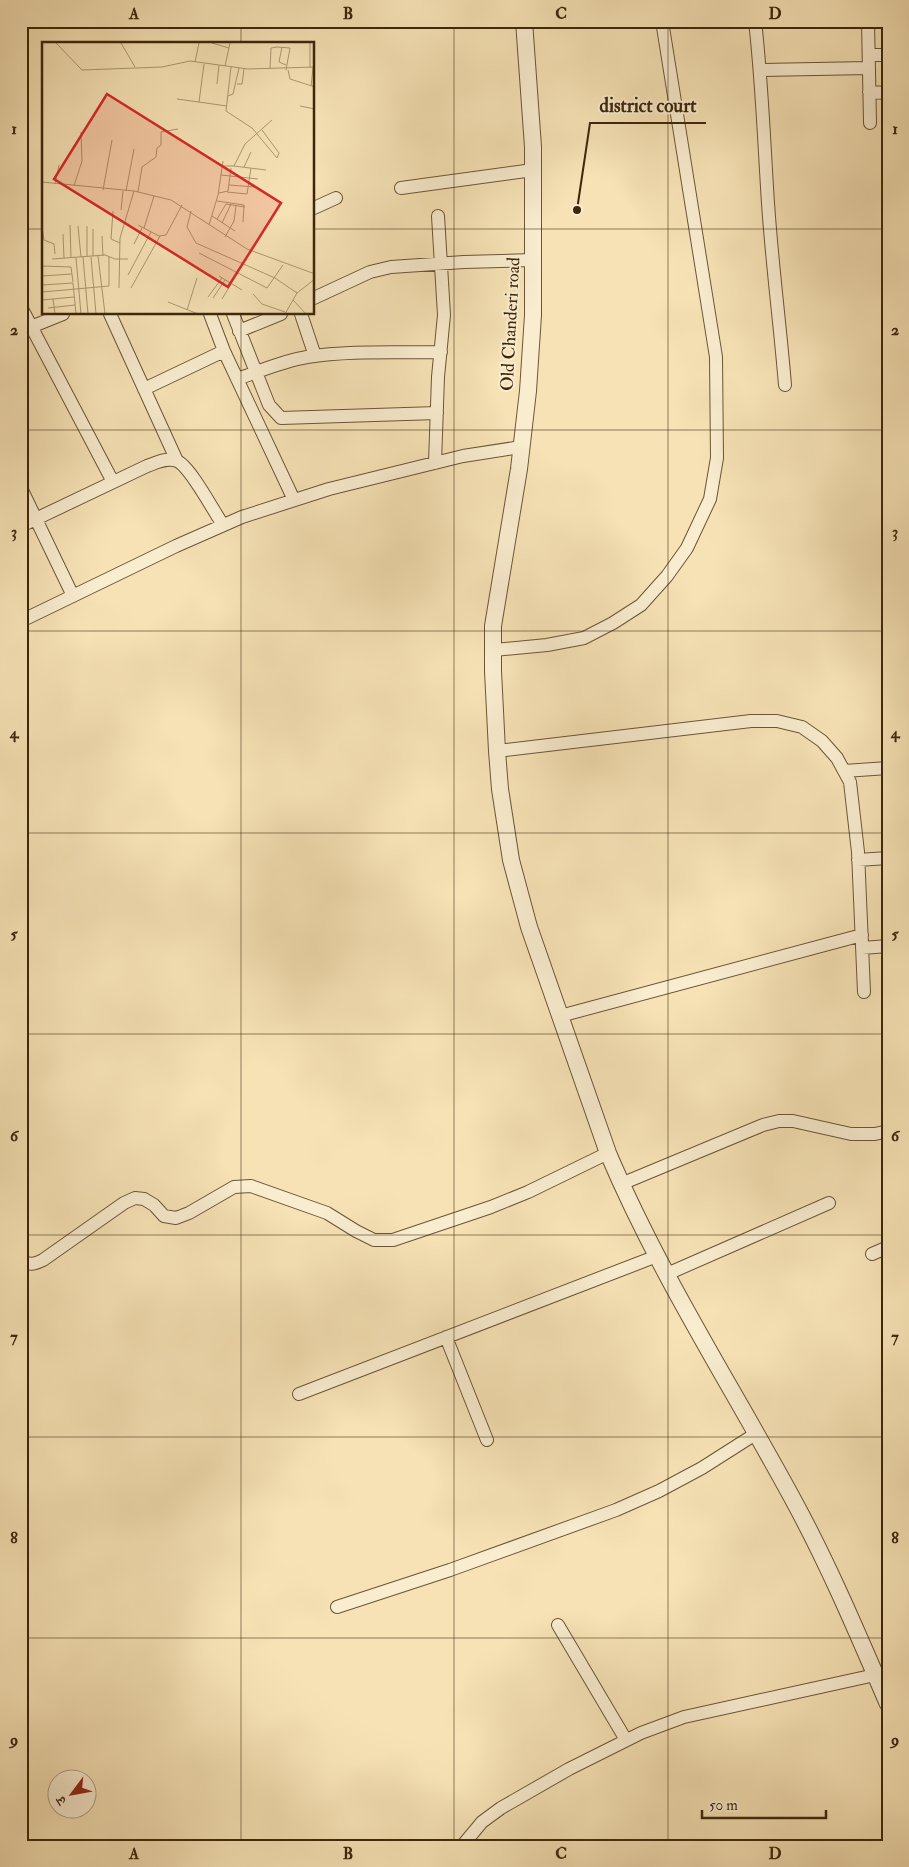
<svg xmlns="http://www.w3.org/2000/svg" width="909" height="1867" font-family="'IM FELL Double Pica','Noto Serif Devanagari',serif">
<rect width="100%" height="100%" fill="#f6e2b5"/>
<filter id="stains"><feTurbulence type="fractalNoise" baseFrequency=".004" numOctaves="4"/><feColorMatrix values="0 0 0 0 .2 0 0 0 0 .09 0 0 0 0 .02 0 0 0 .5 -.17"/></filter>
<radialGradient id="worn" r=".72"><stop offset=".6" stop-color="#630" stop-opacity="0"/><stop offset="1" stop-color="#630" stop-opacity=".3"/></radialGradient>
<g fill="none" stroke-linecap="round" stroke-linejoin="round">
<g stroke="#6b5536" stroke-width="14">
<path id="minor" d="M755,21C762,82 764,142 768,203C772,264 780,324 785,385
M868,21L870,123
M869,55H888
M760,70L869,68
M869,92L888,93
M401,188L533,170
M314,208L336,198
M314,298L370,272L391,267L464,262L534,260
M21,307L113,482
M110,314L177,461
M210,314L224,351L294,500
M233,314L269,405L281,418L437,413
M301,314L315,356
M21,331L63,314
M239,331L281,314
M237,379C260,371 283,361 307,357C351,350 397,353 441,352
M144,389L224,351
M435,463L438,377L444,315L438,216
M21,488L73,596
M21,526L147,466C156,463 167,457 177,461C190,466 214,512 223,525
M21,621L176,546L242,517L329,489L463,456L521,447
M494,650L547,645L584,638L613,623L641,605L667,576L687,548L710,499L717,458L716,357L662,21
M497,751L751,721H777L802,727L822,741L837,758L850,782L858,852L864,992
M844,771L888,768
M858,860L888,858
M862,948L888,946
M560,1016L862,935
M621,1184L763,1125L779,1121H793L851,1134H875L888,1131
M872,1254L888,1247
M21,1260C29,1266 35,1264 43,1260L124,1203L135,1198L144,1199L154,1205L164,1216L176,1218L189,1213L234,1187L251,1186L327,1213L356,1231L374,1240H393L491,1207L528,1192L608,1153
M667,1274L829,1203
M446,1337L487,1440
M299,1394L657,1256
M337,1607L450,1570L616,1510L659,1491L702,1468L757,1433
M558,1625L626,1740
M462,1846L482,1822L501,1808L569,1769L641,1733L684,1717L875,1675"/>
</g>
<g stroke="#6b5536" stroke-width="18">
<path id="tertiary" d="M524,21L533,147V315L528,391L519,469L493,626V671L497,751L500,789L511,860L529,927L608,1153C660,1276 733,1388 796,1505C831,1570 859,1637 888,1704"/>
</g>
<use href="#minor" stroke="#f9eccf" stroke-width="12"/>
<use href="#tertiary" stroke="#f9eccf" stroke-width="16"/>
</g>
<path fill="none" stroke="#3d260b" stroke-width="1" stroke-opacity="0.55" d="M241,21V44M454,21V1846M668,21V1846M21,229H44M314,229H888M241,314V1846M21,430H888M21,631H888M21,833H888M21,1034H888M21,1235H888M21,1437H888M21,1638H888"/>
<g text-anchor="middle" stroke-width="4" stroke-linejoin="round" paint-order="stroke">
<g font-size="18" fill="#3d260b" stroke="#f9eccf">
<text transform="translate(510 324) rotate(-87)" y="6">Old Chanderi road</text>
</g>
</g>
<g transform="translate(42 42)">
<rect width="272" height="272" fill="#f6e2b5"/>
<path fill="none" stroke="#ac9771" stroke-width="1" d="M14,1L40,28L120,25L148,19L206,27L273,25M79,1L93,25M170,1L187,6M240,5L237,20L244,23M153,20L157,1M183,24L188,1M189,25L184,69L210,86L235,116L237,111L220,88M268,26V1M228,27L229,6L235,5L248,6L244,28M246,28L248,37L273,45M175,42L177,23M195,42H200L202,27M269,44L271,26M186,54L191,52L197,26M135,57L185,64M157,60L162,22M258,64L273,67M180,124H192L203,102L230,78M192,124L224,128M202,125L209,110M179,133L216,137M0,140L92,149L129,158L205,207L273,232M13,142L17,123M187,143L213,145M32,144L40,119L39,90M61,148L70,98M84,149L92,107M96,150L100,125L114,115L115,106L119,103V90L136,87M185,150L205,152L209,126M177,151L186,149L189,126M175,159L202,163L201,180M79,168L81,149M71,169L69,197L78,201M149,169L145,185L154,201L233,236L255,251M170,174L193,189M175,177L184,162L203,165M180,181L189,162M28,183L29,216M96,183L117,194L124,193L140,163M167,183L176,153L181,119M36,184L39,215M45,184V215M0,185L2,198L12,202L13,212M102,186L112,154M51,187V214M21,192L22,216M60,194L61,214M183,195L192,179L194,164M92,202L100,186M157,211L225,246L241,223M56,214L63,272M41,215L46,272M49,215L54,272M34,216L39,272M10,217L63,213L73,217H86M0,224L29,225L31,240M86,233L109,190M0,234L30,232M177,234L200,248M0,243L31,241L34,272M77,246L78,196L92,149M89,246L118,194M0,250L67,244V215M211,252L220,262L243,270M166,255L180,236M171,256L183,238M11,257L13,272M180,257L189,242M0,258L32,255M251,258L264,272M126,260L156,272M6,266L33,263M145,268L155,236M243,272L255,251L273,237"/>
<path fill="#d62828" fill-opacity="0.15" stroke="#d62828" stroke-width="2.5" d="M65,52L239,161L186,245L12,137Z"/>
<rect width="272" height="272" fill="none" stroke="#3d260b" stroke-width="2.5"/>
</g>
<path fill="none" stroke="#3d260b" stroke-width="2" d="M577 210L590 123H706"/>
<circle fill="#3d260b" stroke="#f9eccf" stroke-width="2" cx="577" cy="210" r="5"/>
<g font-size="19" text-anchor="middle" font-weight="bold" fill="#3d260b" stroke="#f9eccf" stroke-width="4" stroke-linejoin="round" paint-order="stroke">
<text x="648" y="112">district court</text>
</g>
<rect width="909" height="1867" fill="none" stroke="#f6e2b5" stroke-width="55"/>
<g transform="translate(72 1794) rotate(238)"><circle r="24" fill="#f9eccf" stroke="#ae9d81"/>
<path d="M0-4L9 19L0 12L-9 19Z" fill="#8f2418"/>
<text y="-8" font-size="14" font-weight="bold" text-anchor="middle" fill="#3d260b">उ</text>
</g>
<path d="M702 1810v8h124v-8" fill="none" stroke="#3d260b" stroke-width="2.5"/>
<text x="709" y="1810" font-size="15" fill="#3d260b" stroke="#f9eccf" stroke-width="4" paint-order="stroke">50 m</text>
<rect x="28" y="28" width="854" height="1812" fill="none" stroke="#3d260b" stroke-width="2"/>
<g font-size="16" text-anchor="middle" font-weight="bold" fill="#3d260b">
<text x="134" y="19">A</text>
<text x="348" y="19">B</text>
<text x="561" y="19">C</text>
<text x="775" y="19">D</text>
<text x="14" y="134">1</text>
<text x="895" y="134">1</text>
<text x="14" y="335">2</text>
<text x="895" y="335">2</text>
<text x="14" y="537">3</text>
<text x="895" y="537">3</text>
<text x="14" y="738">4</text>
<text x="895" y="738">4</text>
<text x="14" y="939">5</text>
<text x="895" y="939">5</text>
<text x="14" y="1141">6</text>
<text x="895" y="1141">6</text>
<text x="14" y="1342">7</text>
<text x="895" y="1342">7</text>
<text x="14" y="1543">8</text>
<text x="895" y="1543">8</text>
<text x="14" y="1745">9</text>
<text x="895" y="1745">9</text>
<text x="134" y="1859">A</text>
<text x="348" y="1859">B</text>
<text x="561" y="1859">C</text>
<text x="775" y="1859">D</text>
</g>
<rect width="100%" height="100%" filter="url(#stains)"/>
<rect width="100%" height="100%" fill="url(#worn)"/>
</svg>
